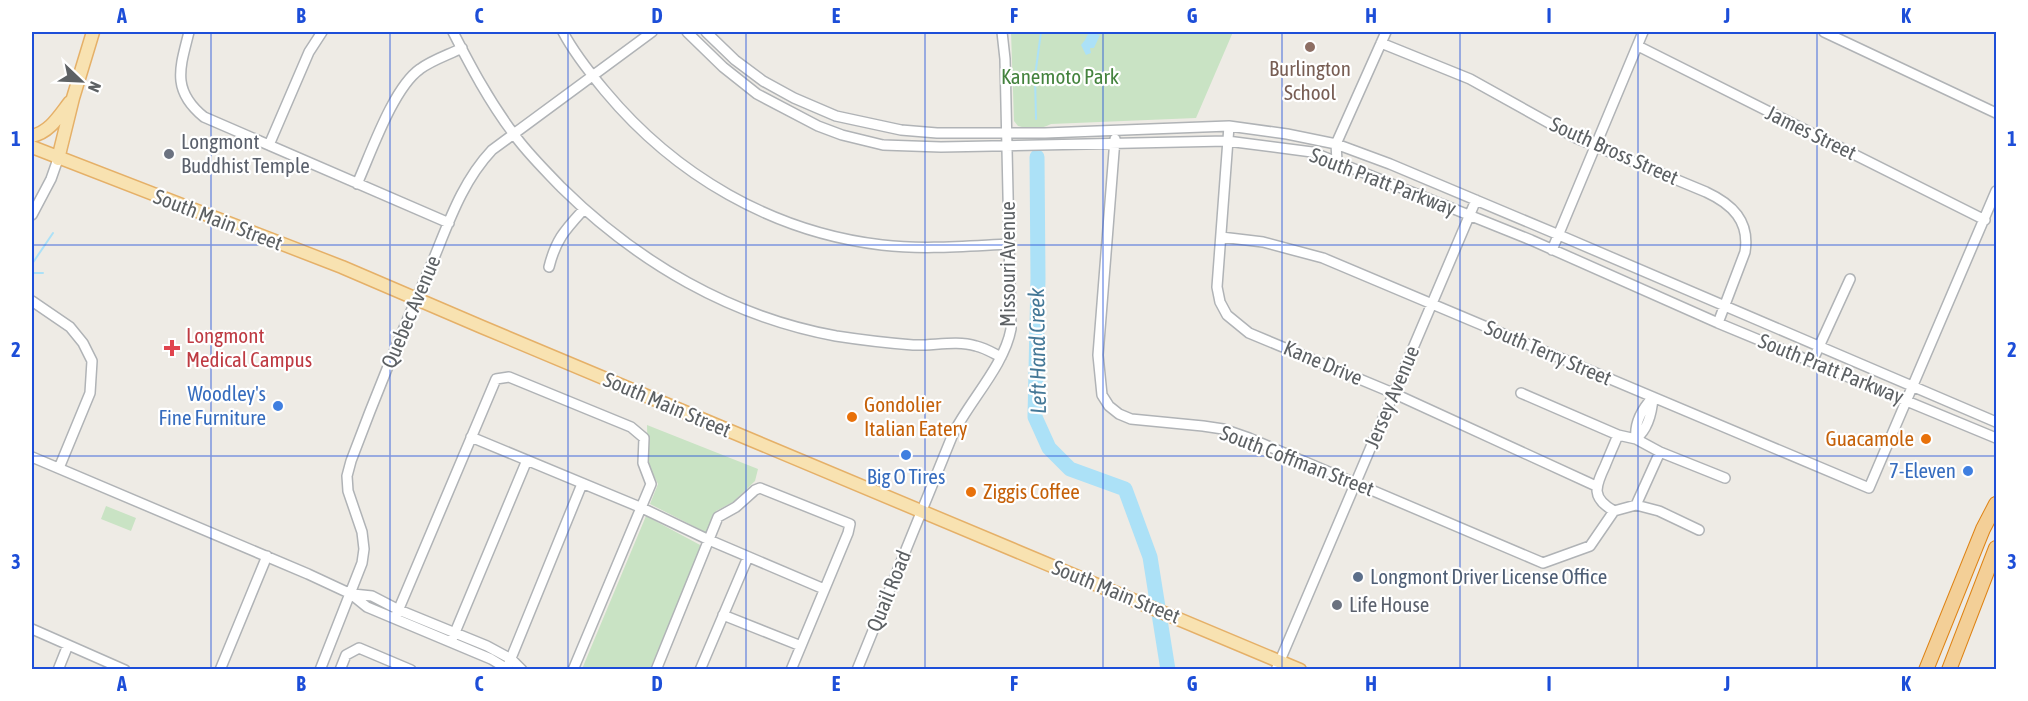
<svg xmlns="http://www.w3.org/2000/svg" width="2028" height="701" font-family="'Asap Condensed',sans-serif">
<rect width="100%" height="100%" fill="#eeebe5"/>
<path fill="#c9e3c4" d="M1011,32H1233L1196,118L1051,124C1040,130 1029,129 1018,126L1014,121Z
M647,425L758,469L755,481L733,502L716,511L707,533L650,504L658,484L648,464Z
M106,506L136,518L131,531L101,519Z
M646,516L702,546L650,669H582Z"/>
<path fill="#ace1f7" d="M1089,32L1100,35L1094,48H1090L1091,53L1086,55L1081,45L1085,40Z"/>
<g fill="none" stroke-linecap="round" stroke-linejoin="round">
<path stroke="#ace1f7" stroke-width="2" d="M1036,119L1035,76L1041,32
M32,264L53,233
M32,273H43"/>
<path stroke="#ace1f7" stroke-width="15" d="M1037,157L1038,278L1035,417L1049,448L1070,469L1125,489L1150,557L1168,670"/>
<g stroke="#b0b3b6" stroke-width="12">
<path id="minor" d="M189,32C180,68 171,90 204,117L449,223
M453,32C471,67 489,101 513,133C527,153 545,170 561,187C637,262 731,317 836,336C862,340 887,343 913,345C933,346 956,340 976,346C985,348 993,353 1001,357
M563,32C574,53 590,73 605,91C675,175 772,232 882,245C924,250 967,246 1010,244
M687,32L723,67L757,94L818,126L842,135L883,145L941,147L1227,141L1312,152L1531,240L1718,323L1996,438
M706,32L735,60L763,81L794,98L836,116L901,130L937,133H1045L1229,126L1287,134L1336,144L1390,164L1559,235L1996,422
M1824,32L1996,113
M1381,43L1470,79L1576,138L1706,192C1732,204 1750,221 1745,252L1718,323
M1638,46L1985,220
M1229,126L1217,287L1220,302L1227,315L1249,333L1393,393L1596,486
M1115,139L1098,355L1102,395L1109,406L1119,414L1131,419L1203,426L1223,429L1249,438L1543,563L1590,546L1614,511L1636,505L1660,452
M269,145L309,52L322,32
M1337,161L1336,144L1386,32
M357,184C371,153 393,88 420,69C432,60 448,55 462,48
M32,215L51,179L58,159
M1221,237L1263,242L1323,258L1869,488L1996,191
M1552,250L1643,32
M549,267C556,239 565,230 584,209
M32,301L70,327L83,343L92,361L90,393L59,468
M1812,362L1850,279
M1521,393L1618,435L1636,439L1660,452L1725,478
M1653,397C1652,413 1648,429 1636,439C1634,423 1642,409 1653,397Z
M471,437L642,508L709,540L824,589
M32,457L308,574L351,594L367,607L491,659L509,670
M1636,505L1659,511L1699,530
M1614,511C1591,498 1595,487 1605,466C1609,456 1614,445 1618,435
M353,594L372,596L399,610L487,646L511,659L522,670
M723,615L801,646
M395,618L496,379L509,377L631,427L644,438L643,463L651,484L573,670
M32,629L125,670
M451,642L527,460
M507,668L582,484
M58,670L68,645
M220,670L267,556
M320,670L362,563L364,549L362,532L348,491L347,476L351,461C375,397 401,333 429,270C447,228 460,184 492,150L652,32
M340,670L346,655L359,648L411,670
M656,670L718,517L736,507L755,490L760,488L850,524L848,533L791,670
M700,670L748,557
M857,670L953,434C970,400 1004,366 1011,329L1005,59L1002,32
M1276,670L1476,200"/>
</g>
<g stroke="#e5b068" stroke-width="15">
<path id="major" d="M32,136C50,132 59,116 70,102
M32,147L342,267L482,327L1300,670
M58,159L73,98L93,32"/>
</g>
<g stroke="#de8315" stroke-width="16">
<path id="highway" d="M1926,670L1983,529L1996,504
M1949,670L1996,548"/>
</g>
<use href="#minor" stroke="#fff" stroke-width="9"/>
<use href="#major" stroke="#f8e2b1" stroke-width="12"/>
<use href="#highway" stroke="#f3cf97" stroke-width="14"/>
</g>
<path fill="none" stroke="#1d4ed8" stroke-width="1.5" stroke-opacity="0.55" d="M211,32V670M390,32V670M568,32V670M746,32V670M925,32V670M1103,32V670M1282,32V670M1460,32V670M1638,32V670M1817,32V670M32,245H1996M32,456H1996"/>
<circle fill="#8d6e63" stroke="#fff" stroke-width="2" cx="1310" cy="47" r="6"/>
<g fill="#6b7280" stroke="#fff" stroke-width="2">
<circle cx="169" cy="154" r="6"/>
<circle cx="1337" cy="605" r="6"/>
</g>
<path fill="#e0444e" stroke="#fff" stroke-width="2" d="M169 339h6v6h6v6h-6v6h-6v-6h-6v-6h6z"/>
<g fill="#3f7fe0" stroke="#fff" stroke-width="2">
<circle cx="278" cy="406" r="6"/>
<circle cx="906" cy="455" r="6"/>
<circle cx="1968" cy="471" r="6"/>
</g>
<g fill="#e8710a" stroke="#fff" stroke-width="2">
<circle cx="852" cy="417" r="6"/>
<circle cx="1926" cy="439" r="6"/>
<circle cx="971" cy="492" r="6"/>
</g>
<circle fill="#5c6f8a" stroke="#fff" stroke-width="2" cx="1358" cy="577" r="6"/>
<g text-anchor="middle" stroke-width="4.5" stroke-linejoin="round" paint-order="stroke">
<g font-size="21" fill="#785e54" stroke="#fff">
<text x="1310" y="76">Burlington<tspan x="1310" dy="24">School</tspan></text>
</g>
<g font-size="21" fill="#44833e" stroke="#fff">
<text x="1060" y="84">Kanemoto Park</text>
</g>
<g font-size="21" fill="#5d6164" stroke="#fff">
<text transform="translate(1811 133) rotate(26)" y="7">James Street</text>
<text transform="translate(1614 151) rotate(24)" y="7">South Bross Street</text>
<text transform="translate(1383 182) rotate(21)" y="7">South Pratt Parkway</text>
<text transform="translate(218 220) rotate(21)" y="7">South Main Street</text>
<text transform="translate(1008 264) rotate(-90)" y="7">Missouri Avenue</text>
<text transform="translate(411 312) rotate(-67)" y="7">Quebec Avenue</text>
<text transform="translate(1548 353) rotate(23)" y="7">South Terry Street</text>
<text transform="translate(1323 363) rotate(23)" y="7">Kane Drive</text>
<text transform="translate(1831 369) rotate(22)" y="7">South Pratt Parkway</text>
<text transform="translate(1392 397) rotate(-67)" y="7">Jersey Avenue</text>
<text transform="translate(667 405) rotate(23)" y="7">South Main Street</text>
<text transform="translate(1297 461) rotate(21)" y="7">South Coffman Street</text>
<text transform="translate(889 591) rotate(-68)" y="7">Quail Road</text>
<text transform="translate(1116 592) rotate(22)" y="7">South Main Street</text>
</g>
<g font-size="21" fill="#5b616d" stroke="#fff" text-anchor="start">
<text x="181" y="149">Longmont<tspan x="181" dy="24">Buddhist Temple</tspan></text>
<text x="1349" y="612">Life House</text>
</g>
<g font-size="21" fill="#be3a42" stroke="#fff" text-anchor="start">
<text x="186" y="343">Longmont<tspan x="186" dy="24">Medical Campus</tspan></text>
</g>
<g font-size="21" fill="#366cbe" stroke="#fff" text-anchor="end">
<text x="266" y="401">Woodley's<tspan x="266" dy="24">Fine Furniture</tspan></text>
<text x="1956" y="478">7-Eleven</text>
<text x="906" y="484" text-anchor="middle">Big O Tires</text>
</g>
<g font-size="21" fill="#c56008" stroke="#fff" text-anchor="start">
<text x="864" y="412">Gondolier<tspan x="864" dy="24">Italian Eatery</tspan></text>
<text x="1914" y="446" text-anchor="end">Guacamole</text>
<text x="983" y="499">Ziggis Coffee</text>
</g>
<g font-size="21" fill="#4e5e75" stroke="#fff" text-anchor="start">
<text x="1370" y="584">Longmont Driver License Office</text>
</g>
<g font-size="22" font-style="italic" fill="#447897" stroke="#fff">
<text transform="translate(1037 351) rotate(-91)" y="8">Left Hand Creek</text>
</g>
</g>
<rect width="2028" height="701" fill="none" stroke="#ffffff" stroke-width="66"/>
<g transform="translate(81 81) rotate(113)" stroke="#ffffff" stroke-width="4.5" paint-order="stroke">
<path d="M0-4.5L10 22L0 15L-10 22Z" fill="#5d6164"/>
<text y="-9" font-size="16" font-weight="bold" text-anchor="middle" fill="#5d6164">N</text>
</g>
<rect x="33" y="33" width="1962" height="635" fill="none" stroke="#1d4ed8" stroke-width="2"/>
<g font-size="20" text-anchor="middle" font-weight="bold" fill="#1d4ed8">
<text x="122" y="23">A</text>
<text x="301" y="23">B</text>
<text x="479" y="23">C</text>
<text x="657" y="23">D</text>
<text x="836" y="23">E</text>
<text x="1014" y="23">F</text>
<text x="1192" y="23">G</text>
<text x="1371" y="23">H</text>
<text x="1549" y="23">I</text>
<text x="1727" y="23">J</text>
<text x="1906" y="23">K</text>
<text x="16" y="146">1</text>
<text x="2012" y="146">1</text>
<text x="16" y="357">2</text>
<text x="2012" y="357">2</text>
<text x="16" y="569">3</text>
<text x="2012" y="569">3</text>
<text x="122" y="691">A</text>
<text x="301" y="691">B</text>
<text x="479" y="691">C</text>
<text x="657" y="691">D</text>
<text x="836" y="691">E</text>
<text x="1014" y="691">F</text>
<text x="1192" y="691">G</text>
<text x="1371" y="691">H</text>
<text x="1549" y="691">I</text>
<text x="1727" y="691">J</text>
<text x="1906" y="691">K</text>
</g>
</svg>
